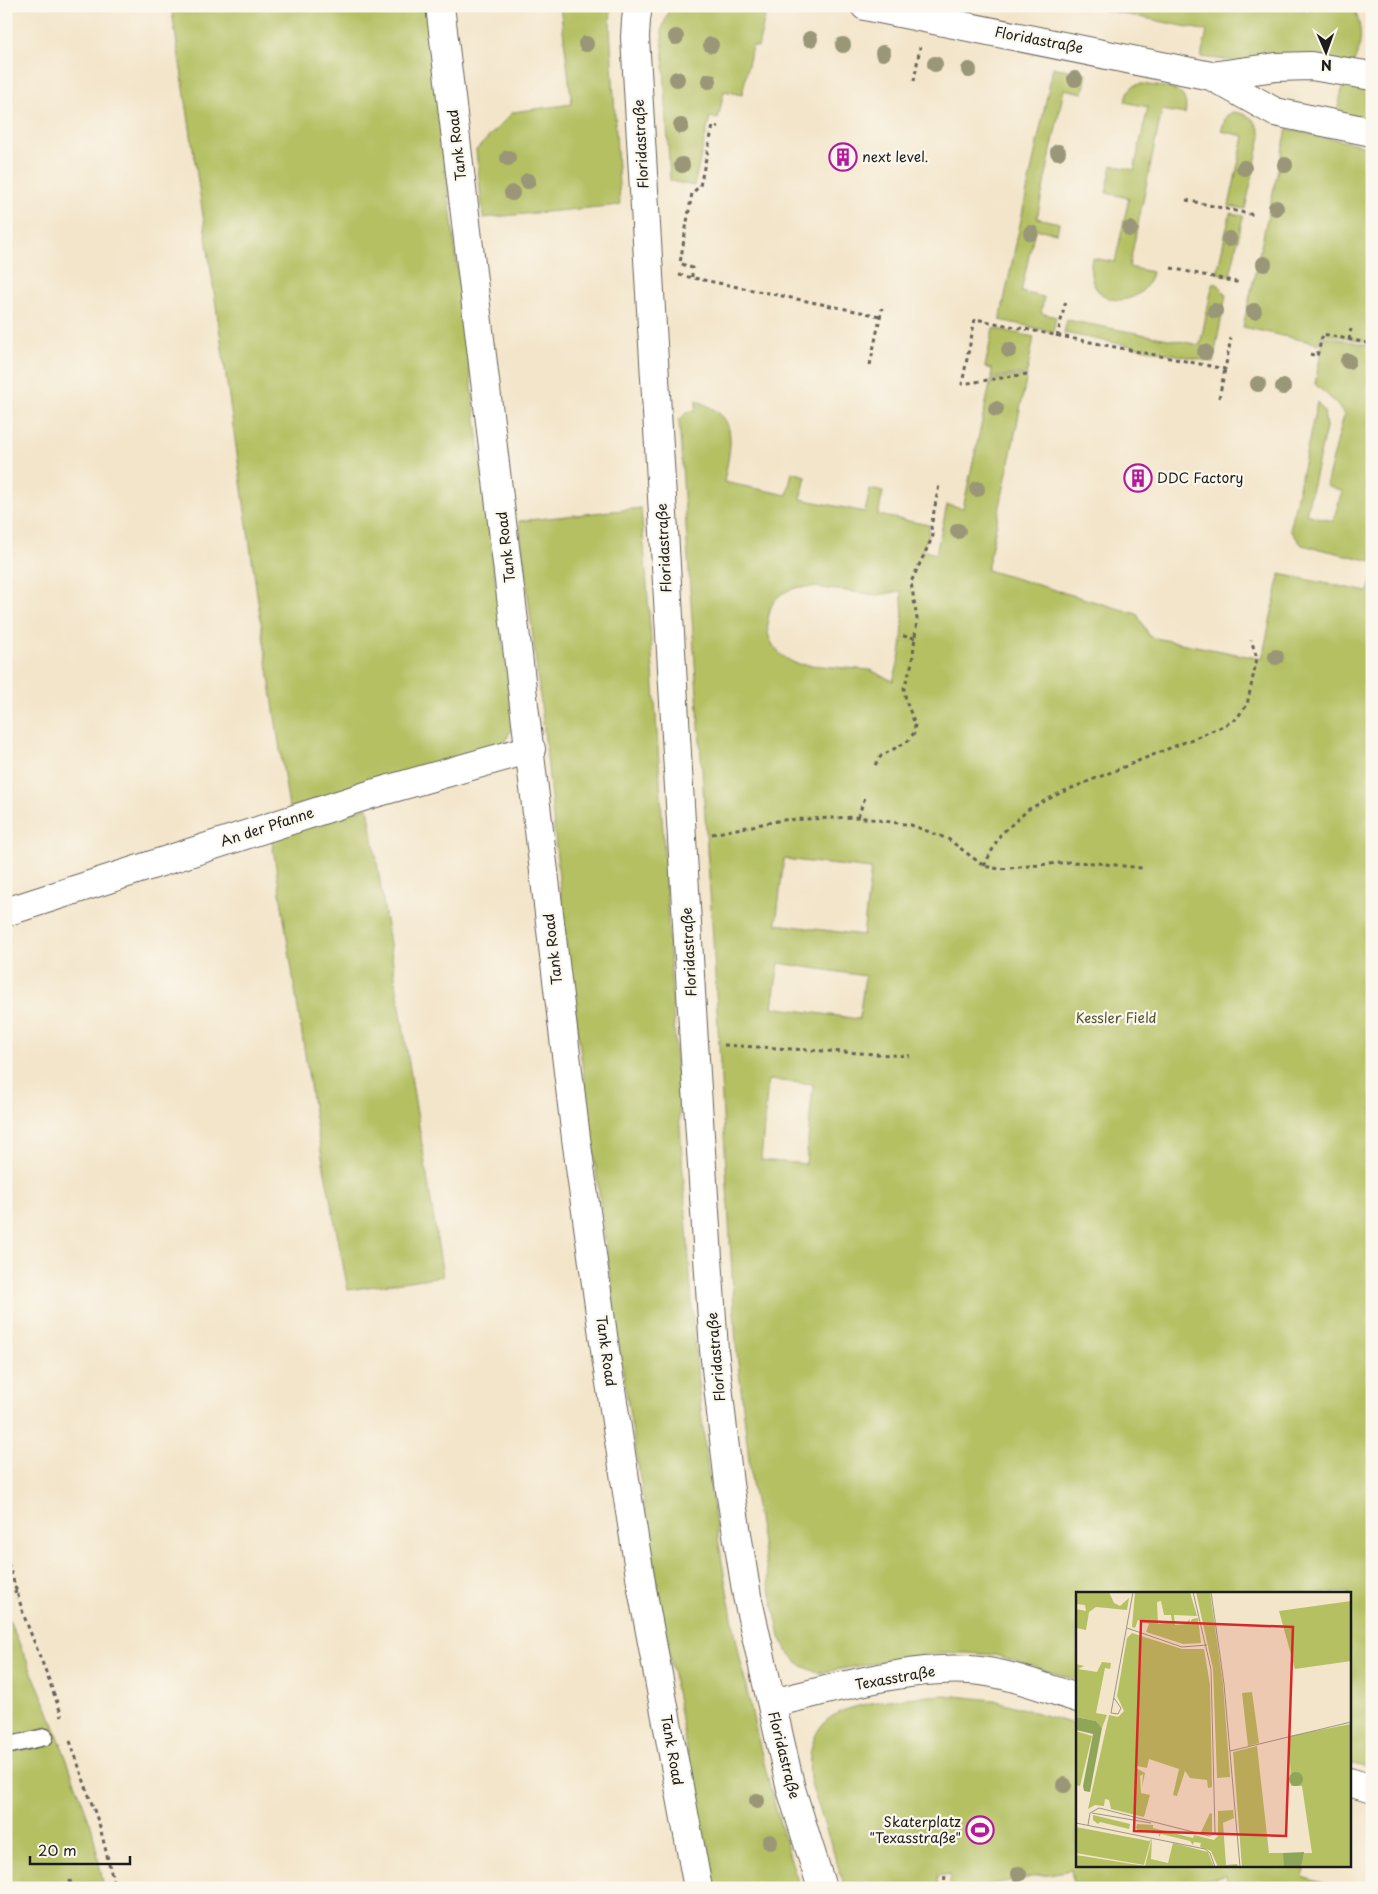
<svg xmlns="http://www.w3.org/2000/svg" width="1378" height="1894" font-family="'Playpen Sans',sans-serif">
<rect width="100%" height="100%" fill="#fbf7ec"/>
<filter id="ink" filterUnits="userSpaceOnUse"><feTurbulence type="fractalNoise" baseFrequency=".02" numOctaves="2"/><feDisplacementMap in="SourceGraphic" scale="10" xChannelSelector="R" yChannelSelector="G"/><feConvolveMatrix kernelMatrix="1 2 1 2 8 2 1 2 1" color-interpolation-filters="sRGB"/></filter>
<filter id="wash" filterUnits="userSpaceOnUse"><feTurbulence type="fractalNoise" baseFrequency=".0096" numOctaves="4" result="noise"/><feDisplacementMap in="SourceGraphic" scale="20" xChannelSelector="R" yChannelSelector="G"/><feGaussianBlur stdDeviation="1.12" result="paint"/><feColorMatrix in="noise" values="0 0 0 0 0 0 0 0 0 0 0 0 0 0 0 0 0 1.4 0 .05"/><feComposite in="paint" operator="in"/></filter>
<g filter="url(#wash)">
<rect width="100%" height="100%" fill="#f3e5ca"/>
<path fill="#b4c062" stroke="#686e3f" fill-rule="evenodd" d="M171,6H426L513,726L504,744L289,808C247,541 214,273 171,6Z
M560,6H611L610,26L620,205L483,218L476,150L513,112L572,104Z
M675,6L767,8L758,47L752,46L742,95L724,91L718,119L710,117L694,186L670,181L662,29L669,10Z
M1086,6H1285L1310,11L1311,6H1353C1362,24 1364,47 1352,64L1235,61L1201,57L1207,31Z
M1053,67L1087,74L1083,93L1064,89L1037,218L1059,223L1057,233L1035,229L1021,292L1044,297L1041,313L1056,317L1053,332L1000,320Z
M1344,81L1372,93V123L1336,116Z
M1142,84C1163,88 1191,85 1185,114L1162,110L1129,267L1152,272C1144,313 1081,309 1092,258L1115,262L1129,198L1106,193L1112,165L1134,170L1148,107L1125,102C1128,90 1130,85 1142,84Z
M1233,112C1249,114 1258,120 1261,136L1245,209L1229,206L1244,136L1221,131L1226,116Z
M1287,129L1372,147V343L1323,333L1319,344L1243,327Z
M1230,213L1243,216L1230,276L1217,273Z
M1213,282L1219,286L1226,295L1213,362L1064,333L1067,320L1200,345Z
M993,328L1034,337L1027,373L991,378L992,369L985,367Z
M1324,336L1372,346V561L1302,545L1290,530L1317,402L1324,411L1326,428L1306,514L1333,521L1342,491L1326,486L1344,415L1336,403L1315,384Z
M1027,375L987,570L1137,614L1150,637L1262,659L1280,574L1368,592L1372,577V1769L1349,1763V1593H1077V1680L995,1655L966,1653L935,1654L902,1658L819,1673L802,1666L789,1654L780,1637L769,1584L751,1477L736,1345L713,939L679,420L686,413L696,409V400C704,404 713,408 720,414C738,429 727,462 724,482L787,495L792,472L806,476L801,499L865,512L870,489L883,492L878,515L929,525V535L922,550L936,554L947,505L963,508L991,380ZM800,587H813L878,595L901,591C905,622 903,651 893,681L870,670L797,664C775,655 763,637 769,614C770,608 773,601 778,597C784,591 792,589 800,587ZM784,859L871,869L863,935L776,924ZM779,963L865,976L859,1019L772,1007ZM768,1080L813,1084L806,1164L761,1160Z
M641,508C659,724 668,941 682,1158C687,1221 690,1283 695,1346C703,1451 719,1555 740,1658C756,1735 775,1813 800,1888H711L657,1584L620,1354L563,918L546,747L519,521Z
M368,807L443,1276L348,1290L317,1131L271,835Z
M6,1613L48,1709L92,1828L104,1888H6Z
M945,1695L994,1700L1077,1725V1865H1306L1303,1877L1340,1888H1228L1226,1876L1162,1888H1074L1071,1870L971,1888H950V1874L937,1876L938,1888H845C837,1862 828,1836 820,1811C817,1800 811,1789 810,1778C808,1759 811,1734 826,1721C849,1700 915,1697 945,1695Z"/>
</g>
<g filter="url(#ink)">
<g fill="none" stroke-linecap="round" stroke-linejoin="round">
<g stroke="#676259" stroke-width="19">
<path id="lane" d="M6,1746L45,1737"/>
</g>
<g stroke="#676259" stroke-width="30">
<path id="street" d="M440,6L576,1138L606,1357L642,1589L698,1888
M638,6L636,20L635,37L694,1043L714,1350L729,1484L747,1596L791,1789L822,1888
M865,6L1211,76L1275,112L1372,132
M1211,76L1276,67L1311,66L1372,76
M6,912L372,794L531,749
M772,1703C834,1689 907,1666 970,1670C1006,1672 1042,1687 1077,1698
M1349,1782L1372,1789"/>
</g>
<path stroke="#676259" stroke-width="3" stroke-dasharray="4 4" stroke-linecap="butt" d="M914,81L920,47
M1186,200L1254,215
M1171,268L1241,283
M679,275L880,316
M692,277V268L680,263L692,193L700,186L713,126L718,127
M1057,337L1066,300
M1349,340L1351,329
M1310,354L1317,356L1323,334L1372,344
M870,365L882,308
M1027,374L962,384L975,319L1225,369L1231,338
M1219,398L1225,369
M903,636L915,638
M875,765L881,756L908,741L914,733L915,724L906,701L904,688L912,663L917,619L911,582L933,536L931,527L939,485
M858,817L865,797
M712,834L782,820L858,817L911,825L948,839L984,866L1000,869L1069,862L1097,863L1142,868
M984,866L1000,835L1029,809L1060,793L1219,728L1236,719L1247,705L1257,658L1251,640
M724,1045L910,1056
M6,1556L24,1616L46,1672L62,1716
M6,1595L17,1592
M70,1741L100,1827L115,1888
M70,1880L71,1888
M944,1888L945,1874"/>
<use href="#lane" stroke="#fff" stroke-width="16"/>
<use href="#street" stroke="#fff" stroke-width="28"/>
</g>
<g fill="#9a9678">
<circle cx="676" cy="37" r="8"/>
<circle cx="810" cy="39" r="8"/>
<circle cx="586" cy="44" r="8"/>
<circle cx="711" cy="45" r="8"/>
<circle cx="843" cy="45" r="8"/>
<circle cx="883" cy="53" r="8"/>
<circle cx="935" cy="64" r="8"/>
<circle cx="969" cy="70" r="8"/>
<circle cx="677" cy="79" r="8"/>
<circle cx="1075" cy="79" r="8"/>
<circle cx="709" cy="81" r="8"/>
<circle cx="681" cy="126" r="8"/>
<circle cx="1058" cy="152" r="8"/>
<circle cx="508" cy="158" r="8"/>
<circle cx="682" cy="165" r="8"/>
<circle cx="1285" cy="165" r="8"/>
<circle cx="1244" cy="168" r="8"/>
<circle cx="528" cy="181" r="8"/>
<circle cx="512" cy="193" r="8"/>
<circle cx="1276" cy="208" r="8"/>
<circle cx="1130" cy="229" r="8"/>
<circle cx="1031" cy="233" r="8"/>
<circle cx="1229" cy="239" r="8"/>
<circle cx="1264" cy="264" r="8"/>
<circle cx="1215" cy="311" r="8"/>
<circle cx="1254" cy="311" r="8"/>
<circle cx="1009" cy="350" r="8"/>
<circle cx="1205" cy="352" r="8"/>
<circle cx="1348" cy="361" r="8"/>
<circle cx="1258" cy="384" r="8"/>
<circle cx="1283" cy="387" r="8"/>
<circle cx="996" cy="409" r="8"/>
<circle cx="977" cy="489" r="8"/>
<circle cx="958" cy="531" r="8"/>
<circle cx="1276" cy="657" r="8"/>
<circle cx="1064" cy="1785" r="8"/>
<circle cx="757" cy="1801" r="8"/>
<circle cx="770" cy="1842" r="8"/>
<circle cx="1019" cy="1874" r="8"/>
</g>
</g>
<defs>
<g id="building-ring" transform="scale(1.4375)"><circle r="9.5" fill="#fbf7ec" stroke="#b5179e" stroke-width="1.5"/><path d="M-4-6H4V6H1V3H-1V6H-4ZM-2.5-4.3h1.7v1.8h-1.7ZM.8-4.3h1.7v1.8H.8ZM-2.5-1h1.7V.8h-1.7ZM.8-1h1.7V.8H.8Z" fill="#b5179e"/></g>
<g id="stadium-ring" transform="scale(1.4375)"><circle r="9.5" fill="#fbf7ec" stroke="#b5179e" stroke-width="1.5"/><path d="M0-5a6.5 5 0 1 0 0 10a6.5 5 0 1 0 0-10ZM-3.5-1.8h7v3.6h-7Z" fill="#b5179e"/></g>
</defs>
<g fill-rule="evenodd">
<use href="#building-ring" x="843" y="157"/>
<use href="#building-ring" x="1138" y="478"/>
<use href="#stadium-ring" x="980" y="1830"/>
</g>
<g text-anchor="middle" stroke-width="4.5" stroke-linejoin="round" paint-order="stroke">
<g font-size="14" fill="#1c1c1c" stroke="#fbf7ec">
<text transform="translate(1039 40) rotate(11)" y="5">Floridastraße</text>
<text transform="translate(641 144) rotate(-93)" y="5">Floridastraße</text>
<text transform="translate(457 145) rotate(-97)" y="5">Tank Road</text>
<text transform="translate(506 547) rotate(-97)" y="5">Tank Road</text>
<text transform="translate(664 548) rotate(-93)" y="5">Floridastraße</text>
<text transform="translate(267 827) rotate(-18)" y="5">An der Pfanne</text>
<text transform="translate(553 949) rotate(-97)" y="5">Tank Road</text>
<text transform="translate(689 952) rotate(-93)" y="5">Floridastraße</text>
<text transform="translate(606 1351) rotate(82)" y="5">Tank Road</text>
<text transform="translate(716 1357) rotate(-95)" y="5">Floridastraße</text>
<text transform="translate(895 1678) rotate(-10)" y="5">Texasstraße</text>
<text transform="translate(672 1750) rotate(80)" y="5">Tank Road</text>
<text transform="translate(784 1755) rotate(76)" y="5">Floridastraße</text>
</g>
<g font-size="14" fill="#1c1c1c" stroke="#fbf7ec" text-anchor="start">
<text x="862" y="162">next level.</text>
<text x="1157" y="483">DDC Factory</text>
<text x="961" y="1827" text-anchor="end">Skaterplatz<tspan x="961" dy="16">"Texasstraße"</tspan></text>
</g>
<g font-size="14" fill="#515534" stroke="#fbf7ec">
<text x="1116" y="1023">Kessler Field</text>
</g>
</g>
<g transform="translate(1076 1592)">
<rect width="275" height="275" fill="#f3e5ca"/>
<path d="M0,0H33L38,11L44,14L53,6L51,18L20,15L13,20L10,38L0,36V17L10,19L9,13L0,12ZM59,0H114L121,24L98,23L99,33L109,32L114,27L113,33L116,27L122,26L125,51L107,52L70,40L73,32L62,28L59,36L56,35ZM85,9L88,23H95L96,30L82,32L81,10ZM120,0H134L147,92L154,185L141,186L137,77ZM275,9V69L219,77L203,19ZM56,41L106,57H128L134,93L136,195L132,196L131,188L114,186L109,179L101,204L97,203L103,177L73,167L71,176L61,174L60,176L69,181L66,195L67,182L64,184L65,201L74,203L68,225L35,217L33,208L29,207L28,214L19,213L12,217L33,123L42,125L48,119L41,104L51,46ZM26,70L35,71L34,77L29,76L20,121L31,123L26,136L20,129L0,125V72L8,74L2,77L21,80ZM176,100L183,151L172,154L166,101ZM275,132V275H166L157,160L181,154L193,261H236L226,194H215L213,144ZM0,139L16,144L4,194L0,193ZM157,218L158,226L147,231L150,273L161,272L162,275H142L135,259L124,255L125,251L118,250L117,253L114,249L85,242L83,245V242L65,238L64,241L60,236L61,232L77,233V236L117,246L118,243L138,248L142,244V219ZM134,221L136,222V240H125ZM17,223L54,232L53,237L24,230L22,232L17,228ZM0,235L73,249L75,247L68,273L0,261ZM76,246L75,267L92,271L97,251L132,260L138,275H0V263L69,274Z" fill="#b4c062" fill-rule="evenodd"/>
<path d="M0,125L20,129L26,136L14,200L8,199L7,194L17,142L0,138ZM213 187a7 7 0 1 1 14 0a7 7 0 1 1-14 0ZM228,260L225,275H208L207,261Z" fill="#8fa658"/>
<path fill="none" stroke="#9d9584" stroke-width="1" d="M135,0L148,92L164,275M51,36L106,55L131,53M38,106L45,116L42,122L35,121L57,0M154,159L275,130M16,221L75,231M0,231L129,257L134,261L139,275M12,233L14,221L23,216L133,244L139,241L135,77L117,0"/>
<path fill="#d62828" fill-opacity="0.15" stroke="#d62828" stroke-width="2.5" d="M65,29L217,35L210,244L58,239Z"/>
<rect width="275" height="275" fill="none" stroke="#1c1c1c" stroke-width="2.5"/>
</g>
<rect width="1378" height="1894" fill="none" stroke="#fbf7ec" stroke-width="25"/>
<g transform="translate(1326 52) rotate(178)" stroke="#fbf7ec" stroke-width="4" paint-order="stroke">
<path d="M0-4L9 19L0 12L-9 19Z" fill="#1c1c1c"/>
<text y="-8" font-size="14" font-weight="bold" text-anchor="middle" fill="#1c1c1c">N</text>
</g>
<path d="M30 1856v8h100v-8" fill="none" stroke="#1c1c1c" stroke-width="2.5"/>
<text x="38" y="1856" font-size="15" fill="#1c1c1c" stroke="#fbf7ec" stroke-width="4" paint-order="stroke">20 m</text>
</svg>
